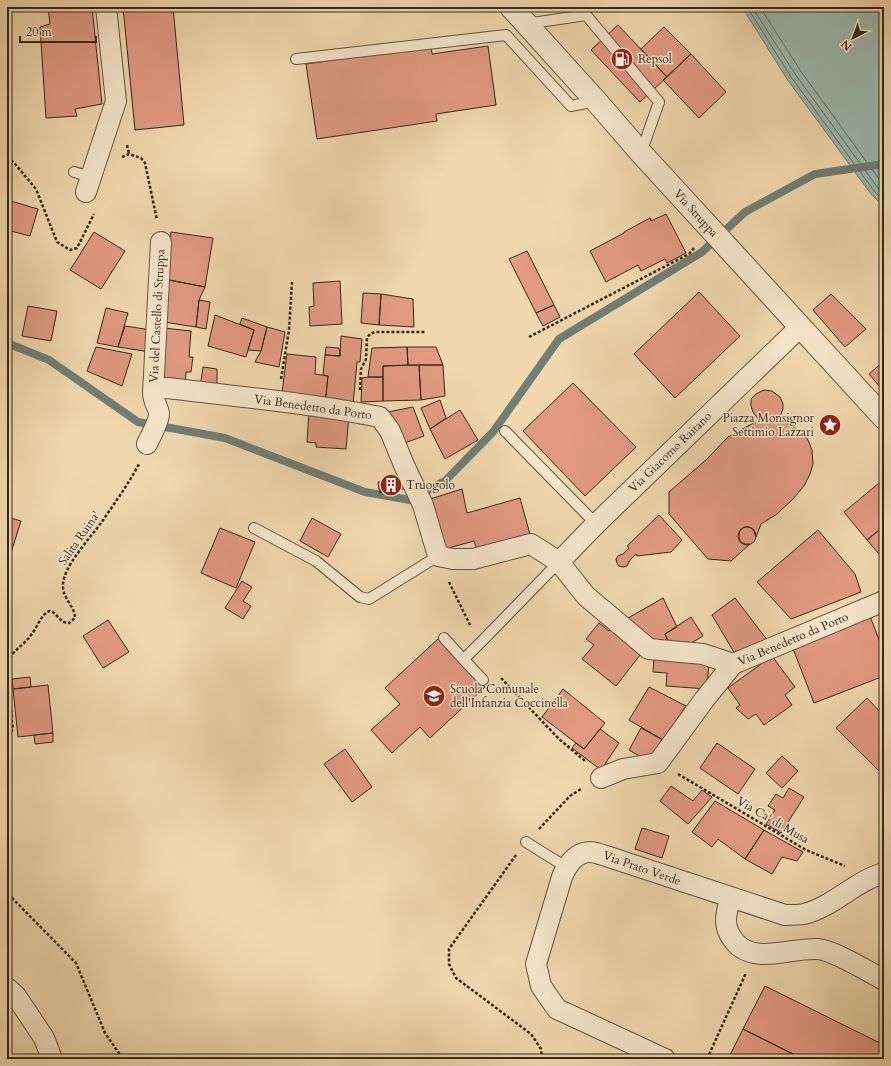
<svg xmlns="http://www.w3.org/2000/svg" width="891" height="1066" viewBox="0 0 891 1066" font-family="Cardo,serif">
<rect width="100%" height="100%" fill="#f1d8ae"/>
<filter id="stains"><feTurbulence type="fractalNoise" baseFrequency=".005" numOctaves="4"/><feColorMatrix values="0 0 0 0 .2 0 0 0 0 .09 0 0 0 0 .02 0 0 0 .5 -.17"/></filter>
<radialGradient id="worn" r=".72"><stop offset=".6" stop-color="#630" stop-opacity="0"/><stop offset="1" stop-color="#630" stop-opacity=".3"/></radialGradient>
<path fill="#9bb9b0" stroke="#717f76" d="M 742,7 L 884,7 L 884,207 L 871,194 L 787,79 Z"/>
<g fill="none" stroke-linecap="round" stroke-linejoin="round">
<path stroke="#667168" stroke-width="1" d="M 747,7 L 791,77 L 874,191 L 884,201
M 752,7 L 795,74 L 878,188 L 884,194
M 760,7 L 800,70 L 884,186"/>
<path stroke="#717f76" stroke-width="8" d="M 7,343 L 49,360 L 138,422 L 225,438 L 365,492 L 410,500 L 445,481 L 493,432 L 559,339 L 702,252 L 745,212 L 815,174 L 884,164"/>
</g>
<path fill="#e29a83" stroke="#322920" d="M 48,7 L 92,7 L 102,104 L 75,109 L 77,116 L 46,118 L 40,27 L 50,24 Z
M 123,7 L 173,7 L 184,125 L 135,130 Z
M 618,25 L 667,77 L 640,102 L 591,50 Z
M 664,27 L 691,54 L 667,77 L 641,49 Z
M 431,46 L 432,54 L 488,46 L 496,105 L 436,114 L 437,121 L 317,139 L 306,64 Z
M 691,54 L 726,92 L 699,118 L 663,80 Z
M 7,200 L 38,209 L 30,236 L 7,230 Z
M 666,214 L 686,253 L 667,263 L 665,259 L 641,271 L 638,265 L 606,282 L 590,251 L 624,233 L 624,232 L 650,218 L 651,221 Z
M 94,232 L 125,251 L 101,289 L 70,270 Z
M 171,232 L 213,238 L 205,287 L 164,279 Z
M 527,251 L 554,305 L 536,313 L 509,259 Z
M 164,279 L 205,287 L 199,300 L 196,327 L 157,321 Z
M 340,281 L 342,324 L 310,326 L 309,307 L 314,306 L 313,283 Z
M 699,292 L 740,336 L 675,398 L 634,354 Z
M 363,293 L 381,294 L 379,325 L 361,323 Z
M 381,294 L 413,299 L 414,327 L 379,325 Z
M 831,294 L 866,329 L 845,347 L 813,310 Z
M 199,300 L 210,302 L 206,329 L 196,327 Z
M 554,305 L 560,317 L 543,326 L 536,313 Z
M 28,306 L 57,311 L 51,341 L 22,336 Z
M 106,308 L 128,313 L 118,347 L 97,343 Z
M 215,315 L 254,330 L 246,357 L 208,346 Z
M 242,318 L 267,327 L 261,351 L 248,350 L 254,330 L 240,324 Z
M 125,326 L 151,330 L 150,352 L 118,347 Z
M 267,327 L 285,332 L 279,367 L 255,362 L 261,351 Z
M 164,328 L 191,331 L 189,357 L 193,357 L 191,372 L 186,372 L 185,386 L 158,383 Z
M 341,336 L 362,339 L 360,362 L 357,362 L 353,405 L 325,404 L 328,376 L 323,375 L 325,355 L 340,356 Z
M 96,347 L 132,354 L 122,386 L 87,371 Z
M 326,347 L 339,348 L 340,356 L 325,355 Z
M 407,347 L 436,347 L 443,365 L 408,365 Z
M 407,347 L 408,365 L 383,366 L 383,377 L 368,377 L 372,348 Z
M 287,354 L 316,357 L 315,374 L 328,376 L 325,404 L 281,400 Z
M 884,361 L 884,392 L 869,374 Z
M 419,365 L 443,365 L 445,396 L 421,400 Z
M 419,365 L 421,400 L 383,401 L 383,366 Z
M 203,367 L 217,369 L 217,390 L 200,388 Z
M 368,377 L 383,377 L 383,401 L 361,402 L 362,378 Z
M 573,383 L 636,447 L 585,496 L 523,431 Z
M 764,390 L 772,391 L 780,397 L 783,404 L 783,409 L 779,419 L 802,432 L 808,440 L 812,450 L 813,464 L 810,474 L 804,486 L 793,499 L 777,514 L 761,524 L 756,537 L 753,529 L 749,527 L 744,527 L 740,530 L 739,534 L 739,538 L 741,542 L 745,544 L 750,544 L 731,561 L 708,559 L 669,514 L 669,492 L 707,459 L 728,437 L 759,420 L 753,412 L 751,406 L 751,399 L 756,394 Z
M 440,400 L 446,418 L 430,429 L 421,408 Z
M 413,407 L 424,436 L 399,445 L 388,412 Z
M 460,410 L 478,440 L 445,459 L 430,429 Z
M 309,412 L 349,415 L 346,449 L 316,447 L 316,443 L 307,442 Z
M 884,479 L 884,526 L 867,540 L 844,512 Z
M 404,481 L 404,489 L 379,490 L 378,482 Z
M 462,489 L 467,513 L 520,498 L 531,538 L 478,552 L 474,541 L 441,550 L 427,500 Z
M 659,515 L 682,540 L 671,552 L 637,556 L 636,554 L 630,560 L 627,566 L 623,567 L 619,566 L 617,563 L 616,559 L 618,556 L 623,554 L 629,548 L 627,546 Z
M 7,517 L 21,521 L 9,559 L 7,558 Z
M 312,518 L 341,534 L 328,557 L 300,541 Z
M 884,526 L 884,560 L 867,540 Z
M738 536a9 9 0 1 1 18 0a9 9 0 1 1-18 0Z
M 220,528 L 255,542 L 236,588 L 201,573 Z
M 818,530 L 855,574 L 861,592 L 791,619 L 757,582 Z
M 242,581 L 252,587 L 243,601 L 251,606 L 243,619 L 225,608 Z
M 663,598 L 677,627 L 665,634 L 668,641 L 650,644 L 623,621 Z
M 735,598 L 768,641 L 738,659 L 712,615 Z
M 870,616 L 884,653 L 884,676 L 814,703 L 792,646 Z
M 691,617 L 703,636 L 678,651 L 671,640 L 668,641 L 665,634 Z
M 108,620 L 129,652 L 103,668 L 83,636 Z
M 599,623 L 609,631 L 612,627 L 644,650 L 616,686 L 582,659 L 594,645 L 586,639 Z
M 439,638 L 485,687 L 430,738 L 420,727 L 392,753 L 371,730 L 400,704 L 385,688 Z
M 772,656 L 795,687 L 785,695 L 792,705 L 764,725 L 756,714 L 748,719 L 736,708 L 740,705 L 728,688 Z
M 654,657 L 709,660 L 707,689 L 666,686 L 667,673 L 653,672 Z
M 30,677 L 31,687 L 13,689 L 12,679 Z
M 48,685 L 53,733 L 18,737 L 13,689 Z
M 649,687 L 686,706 L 663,740 L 629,720 Z
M 563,689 L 605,723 L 584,749 L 542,717 Z
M 867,698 L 884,716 L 884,776 L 836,728 Z
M 641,728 L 663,740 L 650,762 L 629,750 Z
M 600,729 L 619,743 L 601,770 L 572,748 L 576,743 L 584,749 Z
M 53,733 L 53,742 L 35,744 L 34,735 Z
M 717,743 L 755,769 L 738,794 L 700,768 Z
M 345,749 L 372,787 L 352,802 L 324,764 Z
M 782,756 L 798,771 L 782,788 L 766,773 Z
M 671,786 L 693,801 L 702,790 L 712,797 L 688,824 L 660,801 Z
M 789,788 L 804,797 L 781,833 L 766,824 L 775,810 L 768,806 L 776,794 L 783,798 Z
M 715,801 L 764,830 L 745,859 L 718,839 L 712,847 L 692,832 Z
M 642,828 L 669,836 L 662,858 L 635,849 Z
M 764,830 L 803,852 L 797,861 L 782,857 L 772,874 L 745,859 Z
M 765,986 L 884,1045 L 884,1059 L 803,1059 L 743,1029 Z
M 743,1029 L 803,1059 L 728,1059 Z"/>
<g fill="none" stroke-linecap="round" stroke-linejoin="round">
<g stroke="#625544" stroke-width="12">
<path id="service" d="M 526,24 L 586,15 L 659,102 L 641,153
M 296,59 L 506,35 L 571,106 L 596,101
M 74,172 L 91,177
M 505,431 L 596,524
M 254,528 L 316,561 L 360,597 L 369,599 L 438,556
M 486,637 L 559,562
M 444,638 L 463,659 L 467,656
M 463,659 L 483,680
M 526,842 L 566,867"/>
</g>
<g stroke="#625544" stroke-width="22">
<path id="minor" d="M 86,192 L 116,101 L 106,7
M 154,389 L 168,388 C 239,397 310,403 380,417 L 390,431 L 404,465 L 423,505 L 438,556 L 453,559 L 473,559 L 531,544 L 559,562 L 586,596 L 649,649 L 703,654 L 733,664 L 884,601
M 147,444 C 150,437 159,422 159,414 C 159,408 153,402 153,393 L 161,242
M 559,562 L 596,524 L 800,327
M 601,778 L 623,769 L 658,763 L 704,700 L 733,664
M 730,898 C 726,915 722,926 734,941 C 754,966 791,947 818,949 C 833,950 869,972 884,980
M 7,988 L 16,996 L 44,1038 L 52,1059
M 665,1059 L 557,1009 L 541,986 L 536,964 L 562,877 C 567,865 576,852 590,852 C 594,852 599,854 603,855 L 785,915 C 791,915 798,915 804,914 C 833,907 855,881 884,873"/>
</g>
<g stroke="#625544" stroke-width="24">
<path id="tertiary" d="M 511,7 L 596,101 L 641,153 L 884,418"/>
</g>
<path stroke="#322920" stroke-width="2.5" stroke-dasharray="3 2" stroke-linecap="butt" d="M 127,145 L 129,154
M 7,157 L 15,164 L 36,189 L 57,242 L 70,250 L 77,248 L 94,214
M 122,157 L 129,154 L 141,158 L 145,163 L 157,220
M 529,337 L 689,254 L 695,247
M 281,379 L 289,330 L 292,282
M 360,390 L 361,369 L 366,359 L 367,338 L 370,334 L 375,332 L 426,332
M 379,492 L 391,491
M 449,582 L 471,627
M 881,626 L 884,634
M 501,678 L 559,739 L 585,761
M 7,735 L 11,732 L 13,728 C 11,719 12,710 10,701 C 9,688 4,670 10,658 C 15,649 25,644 31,635 C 37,628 40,616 49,611 L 53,612 L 63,622 L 69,623 L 75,618 C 75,606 62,598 63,585 C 63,567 90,538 101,523 C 114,504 128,485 139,464
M 678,774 L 806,850 L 845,866
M 539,829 L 570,796 L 581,789
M 516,855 L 449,949 L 449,964 L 456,978 L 531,1034 L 541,1049 L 542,1059
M 7,896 L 12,898 L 76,963 L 105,1033 L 123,1059
M 707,1059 L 746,973"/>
<use href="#service" stroke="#f6e6ca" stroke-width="10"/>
<use href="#minor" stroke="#f6e6ca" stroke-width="20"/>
<use href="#tertiary" stroke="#f6e6ca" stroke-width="22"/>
<g stroke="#625544" stroke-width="12" stroke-linecap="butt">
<path id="service-bridge" d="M 467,656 L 486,637"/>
</g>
<use href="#service-bridge" stroke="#f6e6ca" stroke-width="10"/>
</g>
<defs>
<g id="fuel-disc" transform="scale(1.15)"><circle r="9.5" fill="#8f2418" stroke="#f6e6ca"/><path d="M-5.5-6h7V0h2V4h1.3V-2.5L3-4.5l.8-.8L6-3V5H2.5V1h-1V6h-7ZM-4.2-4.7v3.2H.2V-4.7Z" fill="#fff"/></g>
<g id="sight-disc" transform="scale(1.15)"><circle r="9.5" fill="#8f2418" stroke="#f6e6ca"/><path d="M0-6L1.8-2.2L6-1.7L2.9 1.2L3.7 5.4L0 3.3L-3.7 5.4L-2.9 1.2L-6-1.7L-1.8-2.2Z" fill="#fff"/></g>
<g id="building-disc" transform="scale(1.15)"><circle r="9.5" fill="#8f2418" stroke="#f6e6ca"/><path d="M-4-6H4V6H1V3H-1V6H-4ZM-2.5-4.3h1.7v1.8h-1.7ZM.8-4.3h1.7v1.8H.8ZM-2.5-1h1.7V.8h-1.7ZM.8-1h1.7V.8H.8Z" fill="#fff"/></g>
<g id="school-disc" transform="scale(1.15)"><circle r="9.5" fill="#8f2418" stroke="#f6e6ca"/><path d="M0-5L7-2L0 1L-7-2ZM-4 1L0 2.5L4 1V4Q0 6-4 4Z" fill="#fff"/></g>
</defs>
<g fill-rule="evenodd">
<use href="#fuel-disc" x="622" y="59"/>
<use href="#sight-disc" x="830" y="425"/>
<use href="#building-disc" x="391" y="485"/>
<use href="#school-disc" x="434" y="696"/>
</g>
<g text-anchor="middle" stroke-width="3" stroke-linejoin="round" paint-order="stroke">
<g font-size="12" fill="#322920" stroke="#f6e6ca" text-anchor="start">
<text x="638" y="63">Repsol</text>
<text x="814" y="422" text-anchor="end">Piazza Monsignor<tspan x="814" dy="14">Settimio Lazzari</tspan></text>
<text x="406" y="489">Truogolo</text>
<text x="450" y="693">Scuola Comunale<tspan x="450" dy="14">dell'Infanzia Coccinella</tspan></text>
</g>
<g font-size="12" fill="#322920" stroke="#f6e6ca">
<text transform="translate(696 213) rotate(48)" y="4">Via Struppa</text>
<text transform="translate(157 316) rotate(-87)" y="4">Via del Castello di Struppa</text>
<text transform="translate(313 407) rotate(8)" y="4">Via Benedetto da Porto</text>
<text transform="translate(670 452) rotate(-44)" y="4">Via Giacomo Raitano</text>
<text transform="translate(79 538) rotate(-55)" y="4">Salita Ruina'</text>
<text transform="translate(793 639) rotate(-23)" y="4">Via Benedetto da Porto</text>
<text transform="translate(773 820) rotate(30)" y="4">Via Ca' di Musa</text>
<text transform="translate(642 868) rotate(19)" y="4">Via Prato Verde</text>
</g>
</g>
<rect width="891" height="1066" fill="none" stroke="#f1d8ae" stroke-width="24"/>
<rect x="8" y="8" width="875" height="1050" fill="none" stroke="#322920" stroke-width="2"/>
<rect x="12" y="12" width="867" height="1042" fill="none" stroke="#322920"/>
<g transform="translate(853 38) rotate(222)" stroke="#f6e6ca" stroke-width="3" paint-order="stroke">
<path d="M0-3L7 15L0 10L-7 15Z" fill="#322920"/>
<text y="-6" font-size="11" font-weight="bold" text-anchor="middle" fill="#322920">N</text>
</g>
<path d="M20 36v6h76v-6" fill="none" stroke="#322920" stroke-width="2"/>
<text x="26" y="36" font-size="12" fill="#322920" stroke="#f6e6ca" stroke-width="3" paint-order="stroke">20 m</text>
<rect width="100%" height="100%" filter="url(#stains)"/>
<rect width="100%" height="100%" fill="url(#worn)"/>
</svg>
